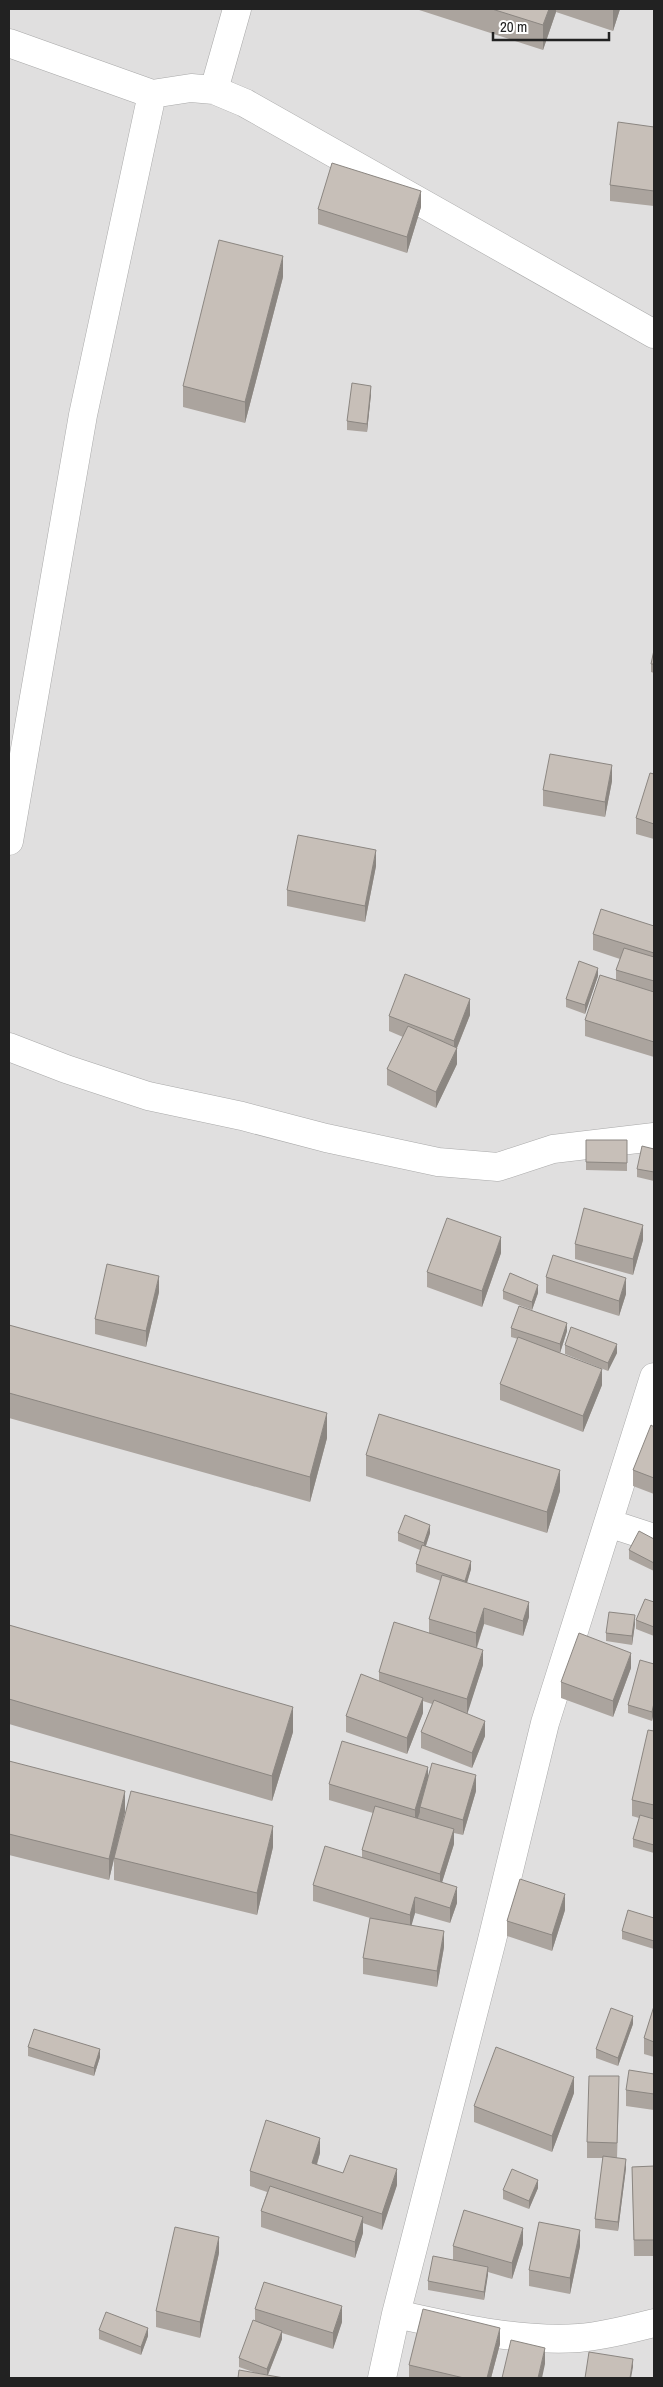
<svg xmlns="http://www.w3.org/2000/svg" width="663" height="2387" viewBox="0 0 663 2387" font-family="'Archivo Narrow',sans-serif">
<rect width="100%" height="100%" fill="#f2efe9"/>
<path fill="#e0dfdf" d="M 9,9 L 654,9 L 654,2378 L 9,2378 Z"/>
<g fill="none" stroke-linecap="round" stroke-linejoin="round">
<g stroke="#a9a9a9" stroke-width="29">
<path id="minor" d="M 9,43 L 152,94 L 83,415 L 9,841
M 214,90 L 237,9
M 152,94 L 191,88 L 214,90 L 245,103 L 654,334
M 9,1047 L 66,1069 L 148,1096 L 242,1116 L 326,1138 L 438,1162 L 498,1167 L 553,1149 L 654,1137
M 608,1523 L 654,1538
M 396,2314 C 456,2327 517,2342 579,2338 C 604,2336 630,2329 654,2323
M 382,2378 L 396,2314 L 491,1944 L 545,1723 L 654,1377"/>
</g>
<use href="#minor" stroke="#fff" stroke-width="28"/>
</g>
<path fill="#aba49e" d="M 416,9 L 620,9 L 613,31 L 556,12 L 543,50 Z
M 654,127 L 654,206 L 610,201 L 610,185 Z
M 421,207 L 407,253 L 318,224 L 318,209 Z
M 283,277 L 245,423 L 183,407 L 183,386 Z
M 371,394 L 367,432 L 347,430 L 347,421 Z
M 654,650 L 654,673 L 651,672 L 651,664 Z
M 654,774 L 654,839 L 636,834 L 636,818 Z
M 612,781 L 605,817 L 543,806 L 543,790 Z
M 376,866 L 365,922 L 287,906 L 287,890 Z
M 654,926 L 654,1057 L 585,1036 L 585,1020 L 616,980 L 616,970 L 620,959 L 593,950 L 593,934 Z
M 598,976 L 585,1014 L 566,1007 L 566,999 Z
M 470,1015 L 457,1048 L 457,1064 L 436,1108 L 387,1085 L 387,1069 L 403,1037 L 389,1031 L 389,1016 Z
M 586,1140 L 627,1140 L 627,1171 L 586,1170 Z
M 654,1149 L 654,1181 L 637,1177 L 637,1169 Z
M 643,1240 L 633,1275 L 575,1259 L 575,1244 Z
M 501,1253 L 482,1307 L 427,1287 L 427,1272 Z
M 546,1277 L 626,1294 L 619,1316 L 546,1293 Z
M 503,1291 L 538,1293 L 532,1310 L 503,1299 Z
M 159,1292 L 146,1347 L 95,1334 L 95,1319 Z
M 9,1325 L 327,1438 L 310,1502 L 9,1418 Z
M 511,1328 L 567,1331 L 560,1353 L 602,1385 L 583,1432 L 500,1400 L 500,1384 L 518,1339 L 511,1337 Z
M 565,1345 L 617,1353 L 608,1371 L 565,1354 Z
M 654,1427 L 654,1494 L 633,1486 L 633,1470 Z
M 366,1455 L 560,1491 L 547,1533 L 366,1476 Z
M 398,1533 L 430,1533 L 426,1546 L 471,1569 L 467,1583 L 529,1617 L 523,1636 L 484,1624 L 477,1648 L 483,1665 L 467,1713 L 485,1736 L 472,1768 L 421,1748 L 421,1732 L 432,1704 L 423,1701 L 423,1713 L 407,1754 L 346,1732 L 346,1716 L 379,1681 L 379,1672 L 429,1633 L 429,1619 L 441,1581 L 416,1572 L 416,1564 L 420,1550 L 398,1541 Z
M 654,1539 L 654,1571 L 629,1559 L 629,1550 Z
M 654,1602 L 654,1636 L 636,1629 L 636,1620 Z
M 635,1624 L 632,1645 L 606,1641 L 606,1633 Z
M 9,1625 L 293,1732 L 272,1801 L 9,1724 Z
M 654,1664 L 654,1711 L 652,1721 L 628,1713 L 628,1705 Z
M 631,1668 L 613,1717 L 561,1698 L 561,1682 Z
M 654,1731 L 654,1853 L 633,1847 L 633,1839 L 639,1818 L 632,1816 L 632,1800 Z
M 9,1761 L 125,1812 L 109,1880 L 9,1855 Z
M 428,1777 L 476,1791 L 463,1835 L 454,1833 L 454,1844 L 442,1882 L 457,1903 L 450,1923 L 415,1913 L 411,1925 L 444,1947 L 437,1987 L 363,1974 L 363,1958 L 370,1918 L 313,1901 L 313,1885 L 362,1858 L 362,1850 L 373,1813 L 329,1800 L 329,1784 Z
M 273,1847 L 257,1915 L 114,1880 L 114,1858 Z
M 565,1910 L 552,1951 L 507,1936 L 507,1921 Z
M 654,1918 L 654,1949 L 622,1939 L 622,1931 Z
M 654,2006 L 654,2057 L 644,2054 L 644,2038 Z
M 633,2024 L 618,2066 L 596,2058 L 596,2049 Z
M 28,2047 L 100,2057 L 94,2076 L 28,2056 Z
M 654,2074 L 654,2110 L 626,2106 L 626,2090 Z
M 619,2092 L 617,2158 L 626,2168 L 618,2231 L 595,2228 L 595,2219 L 603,2158 L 587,2158 L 587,2142 Z
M 574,2093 L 552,2152 L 474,2122 L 474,2106 Z
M 320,2153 L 317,2165 L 343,2173 L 397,2185 L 382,2230 L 363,2223 L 363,2233 L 355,2258 L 261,2227 L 261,2211 L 267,2192 L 250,2186 L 250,2171 Z
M 654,2166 L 654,2256 L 634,2256 L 632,2167 Z
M 538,2188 L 529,2209 L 503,2199 L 503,2190 Z
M 523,2244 L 512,2279 L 488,2272 L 484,2300 L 428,2290 L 428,2281 L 453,2260 L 453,2246 Z
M 580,2246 L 570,2294 L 529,2286 L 529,2270 Z
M 219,2253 L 200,2338 L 156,2327 L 156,2311 Z
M 255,2309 L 342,2322 L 333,2349 L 282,2333 L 282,2339 L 268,2375 L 256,2373 L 239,2367 L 239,2358 L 255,2321 Z
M 99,2330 L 148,2336 L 141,2355 L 99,2339 Z
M 500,2344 L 491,2378 L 409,2378 L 409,2365 Z"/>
<path fill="#8b8681" d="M 549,9 L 556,9 L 556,12 L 543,50 L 543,25 Z
M 613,9 L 620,9 L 613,31 Z
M 421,191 L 421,207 L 407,253 L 407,237 Z
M 283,256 L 283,277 L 245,423 L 245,402 Z
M 371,386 L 371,394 L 367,432 L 367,424 Z
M 612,765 L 612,781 L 605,817 L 605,802 Z
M 376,850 L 376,866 L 365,922 L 365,906 Z
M 598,968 L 598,976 L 585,1014 L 585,1005 Z
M 470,999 L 470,1015 L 456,1050 L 457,1048 L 457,1064 L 436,1108 L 436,1092 L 454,1055 L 454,1041 Z
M 643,1225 L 643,1240 L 633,1275 L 633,1259 Z
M 501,1237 L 501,1253 L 482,1307 L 482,1291 Z
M 159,1276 L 159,1292 L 146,1347 L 146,1331 Z
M 626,1278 L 626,1294 L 619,1316 L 619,1301 Z
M 538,1285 L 538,1293 L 532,1310 L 532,1302 Z
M 567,1323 L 567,1331 L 560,1353 L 560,1344 Z
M 617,1344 L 617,1353 L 608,1371 L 608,1363 Z
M 602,1369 L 602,1385 L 583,1432 L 583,1416 Z
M 327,1413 L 327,1438 L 310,1502 L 310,1477 Z
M 560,1470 L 560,1491 L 547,1533 L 547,1512 Z
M 430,1525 L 430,1533 L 424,1551 L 424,1543 Z
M 471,1561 L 471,1569 L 465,1589 L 465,1581 Z
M 529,1602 L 529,1617 L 523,1636 L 523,1621 Z
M 484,1608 L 484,1624 L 476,1649 L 476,1633 Z
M 635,1615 L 635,1624 L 632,1645 L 632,1636 Z
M 483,1650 L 483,1665 L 467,1715 L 467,1699 Z
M 631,1653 L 631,1668 L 613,1717 L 613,1701 Z
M 423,1698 L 423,1713 L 407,1754 L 407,1738 Z
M 654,1703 L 654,1711 L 652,1721 L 652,1712 Z
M 293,1707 L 293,1732 L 272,1801 L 272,1776 Z
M 485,1721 L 485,1736 L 472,1768 L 472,1753 Z
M 428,1767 L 428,1783 L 420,1807 L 420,1812 L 415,1826 L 415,1810 Z
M 476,1775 L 476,1791 L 463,1835 L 463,1820 Z
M 125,1791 L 125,1812 L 109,1880 L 109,1859 Z
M 273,1826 L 273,1847 L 257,1915 L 257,1893 Z
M 454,1829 L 454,1844 L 440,1889 L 440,1874 Z
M 457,1887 L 457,1903 L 450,1923 L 450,1908 Z
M 565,1894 L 565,1910 L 552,1951 L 552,1935 Z
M 415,1897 L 415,1913 L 410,1931 L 410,1915 Z
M 444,1931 L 444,1947 L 437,1987 L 437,1971 Z
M 633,2016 L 633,2024 L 618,2066 L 618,2058 Z
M 100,2049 L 100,2057 L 94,2076 L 94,2068 Z
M 574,2077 L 574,2093 L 552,2152 L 552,2136 Z
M 320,2138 L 320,2153 L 312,2179 L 312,2163 Z
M 626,2159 L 626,2168 L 618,2231 L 618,2222 Z
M 397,2169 L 397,2185 L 382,2230 L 382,2214 Z
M 538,2180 L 538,2188 L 529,2209 L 529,2201 Z
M 363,2217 L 363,2233 L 355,2258 L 355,2242 Z
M 523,2228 L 523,2244 L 512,2279 L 512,2263 Z
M 580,2230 L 580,2246 L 570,2294 L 570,2278 Z
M 219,2237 L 219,2253 L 200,2338 L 200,2322 Z
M 488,2267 L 488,2275 L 484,2300 L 484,2292 Z
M 342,2306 L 342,2322 L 333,2349 L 333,2333 Z
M 148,2328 L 148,2336 L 141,2355 L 141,2347 Z
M 500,2328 L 500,2344 L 491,2378 L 487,2378 Z
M 282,2331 L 282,2339 L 267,2377 L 267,2369 Z
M 545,2348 L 545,2364 L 542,2378 L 538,2378 Z
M 633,2359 L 633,2367 L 631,2378 L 630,2378 Z"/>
<path fill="#c7bfb8" stroke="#8b8681" d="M 492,9 L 549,9 L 543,25 Z
M 618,122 L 654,127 L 654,191 L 610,185 Z
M 332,163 L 421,191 L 407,237 L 318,209 Z
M 219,240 L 283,256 L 245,402 L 183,386 Z
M 352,383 L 371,386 L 367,424 L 347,421 Z
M 654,650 L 654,664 L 651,664 Z
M 550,754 L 612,765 L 605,802 L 543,790 Z
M 650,773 L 654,774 L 654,824 L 636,818 Z
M 298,835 L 376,850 L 365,906 L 287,890 Z
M 601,909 L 654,926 L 654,953 L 593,934 Z
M 624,948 L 654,957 L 654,981 L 616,970 Z
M 579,961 L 598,968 L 585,1005 L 566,999 Z
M 405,974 L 470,999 L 454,1041 L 389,1016 Z
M 600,975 L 654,992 L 654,1042 L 585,1020 Z
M 408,1026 L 457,1048 L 436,1092 L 387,1069 Z
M 586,1140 L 627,1140 L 627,1163 L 586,1162 Z
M 642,1146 L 654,1149 L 654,1172 L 637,1169 Z
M 584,1208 L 643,1225 L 633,1259 L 575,1244 Z
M 447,1218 L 501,1237 L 482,1291 L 427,1272 Z
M 553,1255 L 626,1278 L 619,1301 L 546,1277 Z
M 107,1264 L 159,1276 L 146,1331 L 95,1319 Z
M 510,1273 L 538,1285 L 532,1302 L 503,1291 Z
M 519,1306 L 567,1323 L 560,1344 L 511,1328 Z
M 9,1325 L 327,1413 L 310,1477 L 9,1393 Z
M 571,1327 L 617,1344 L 608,1363 L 565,1345 Z
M 518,1337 L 602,1369 L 583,1416 L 500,1384 Z
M 379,1414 L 560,1470 L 547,1512 L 366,1455 Z
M 651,1425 L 654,1427 L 654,1478 L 633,1470 Z
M 405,1515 L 430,1525 L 424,1543 L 398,1533 Z
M 639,1531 L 654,1539 L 654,1563 L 629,1550 Z
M 422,1545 L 471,1561 L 465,1581 L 416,1564 Z
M 442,1575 L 529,1602 L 523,1621 L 484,1608 L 476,1633 L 429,1619 Z
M 645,1599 L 654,1602 L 654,1627 L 636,1620 Z
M 609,1612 L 635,1615 L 632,1636 L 606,1633 Z
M 394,1622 L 483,1650 L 467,1699 L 379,1672 Z
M 9,1625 L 293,1707 L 272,1776 L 9,1699 Z
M 579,1633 L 631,1653 L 613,1701 L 561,1682 Z
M 640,1660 L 654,1664 L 654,1703 L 652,1712 L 628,1705 Z
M 361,1674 L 423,1698 L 407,1738 L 346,1716 Z
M 434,1700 L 485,1721 L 472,1753 L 421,1732 Z
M 648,1730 L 654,1731 L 654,1805 L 632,1800 Z
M 342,1741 L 428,1767 L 415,1810 L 329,1784 Z
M 9,1761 L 125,1791 L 109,1859 L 9,1834 Z
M 432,1763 L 476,1775 L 463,1820 L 420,1807 Z
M 131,1791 L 273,1826 L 257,1893 L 114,1858 Z
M 375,1806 L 454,1829 L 440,1874 L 362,1850 Z
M 640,1815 L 654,1819 L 654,1845 L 633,1839 Z
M 325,1846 L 457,1887 L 450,1908 L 415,1897 L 410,1915 L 313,1885 Z
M 520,1879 L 565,1894 L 552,1935 L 507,1921 Z
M 628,1910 L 654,1918 L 654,1941 L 622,1931 Z
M 370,1918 L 444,1931 L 437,1971 L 363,1958 Z
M 654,2006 L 654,2042 L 644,2038 Z
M 611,2008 L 633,2016 L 618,2058 L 596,2049 Z
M 34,2029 L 100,2049 L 94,2068 L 28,2047 Z
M 496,2047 L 574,2077 L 552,2136 L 474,2106 Z
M 629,2070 L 654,2074 L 654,2094 L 626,2090 Z
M 589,2076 L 619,2076 L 617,2143 L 587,2142 Z
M 266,2120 L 320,2138 L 312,2163 L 343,2173 L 350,2155 L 397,2169 L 382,2214 L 250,2171 Z
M 603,2156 L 626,2159 L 618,2222 L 595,2219 Z
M 654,2166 L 654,2240 L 634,2240 L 632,2167 Z
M 512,2169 L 538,2180 L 529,2201 L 503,2190 Z
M 270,2186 L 363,2217 L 355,2242 L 261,2211 Z
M 464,2210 L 523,2228 L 512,2263 L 453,2246 Z
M 539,2222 L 580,2230 L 570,2278 L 529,2270 Z
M 175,2227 L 219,2237 L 200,2322 L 156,2311 Z
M 433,2256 L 488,2267 L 484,2292 L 428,2281 Z
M 264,2282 L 342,2306 L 333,2333 L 255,2309 Z
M 423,2309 L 500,2328 L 487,2378 L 464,2378 L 409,2365 Z
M 106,2312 L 148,2328 L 141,2347 L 99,2330 Z
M 253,2320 L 282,2331 L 267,2369 L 239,2358 Z
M 511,2340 L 545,2348 L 538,2378 L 502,2378 Z
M 589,2352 L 633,2359 L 630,2378 L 585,2378 Z
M 239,2370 L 284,2378 L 238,2378 Z"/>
<rect width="663" height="2387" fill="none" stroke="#222222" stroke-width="20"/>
<path d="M493 32v8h116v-8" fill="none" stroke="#222222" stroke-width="2.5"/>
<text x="500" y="32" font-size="15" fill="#222222" stroke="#ffffff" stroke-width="4" paint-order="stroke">20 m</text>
</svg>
